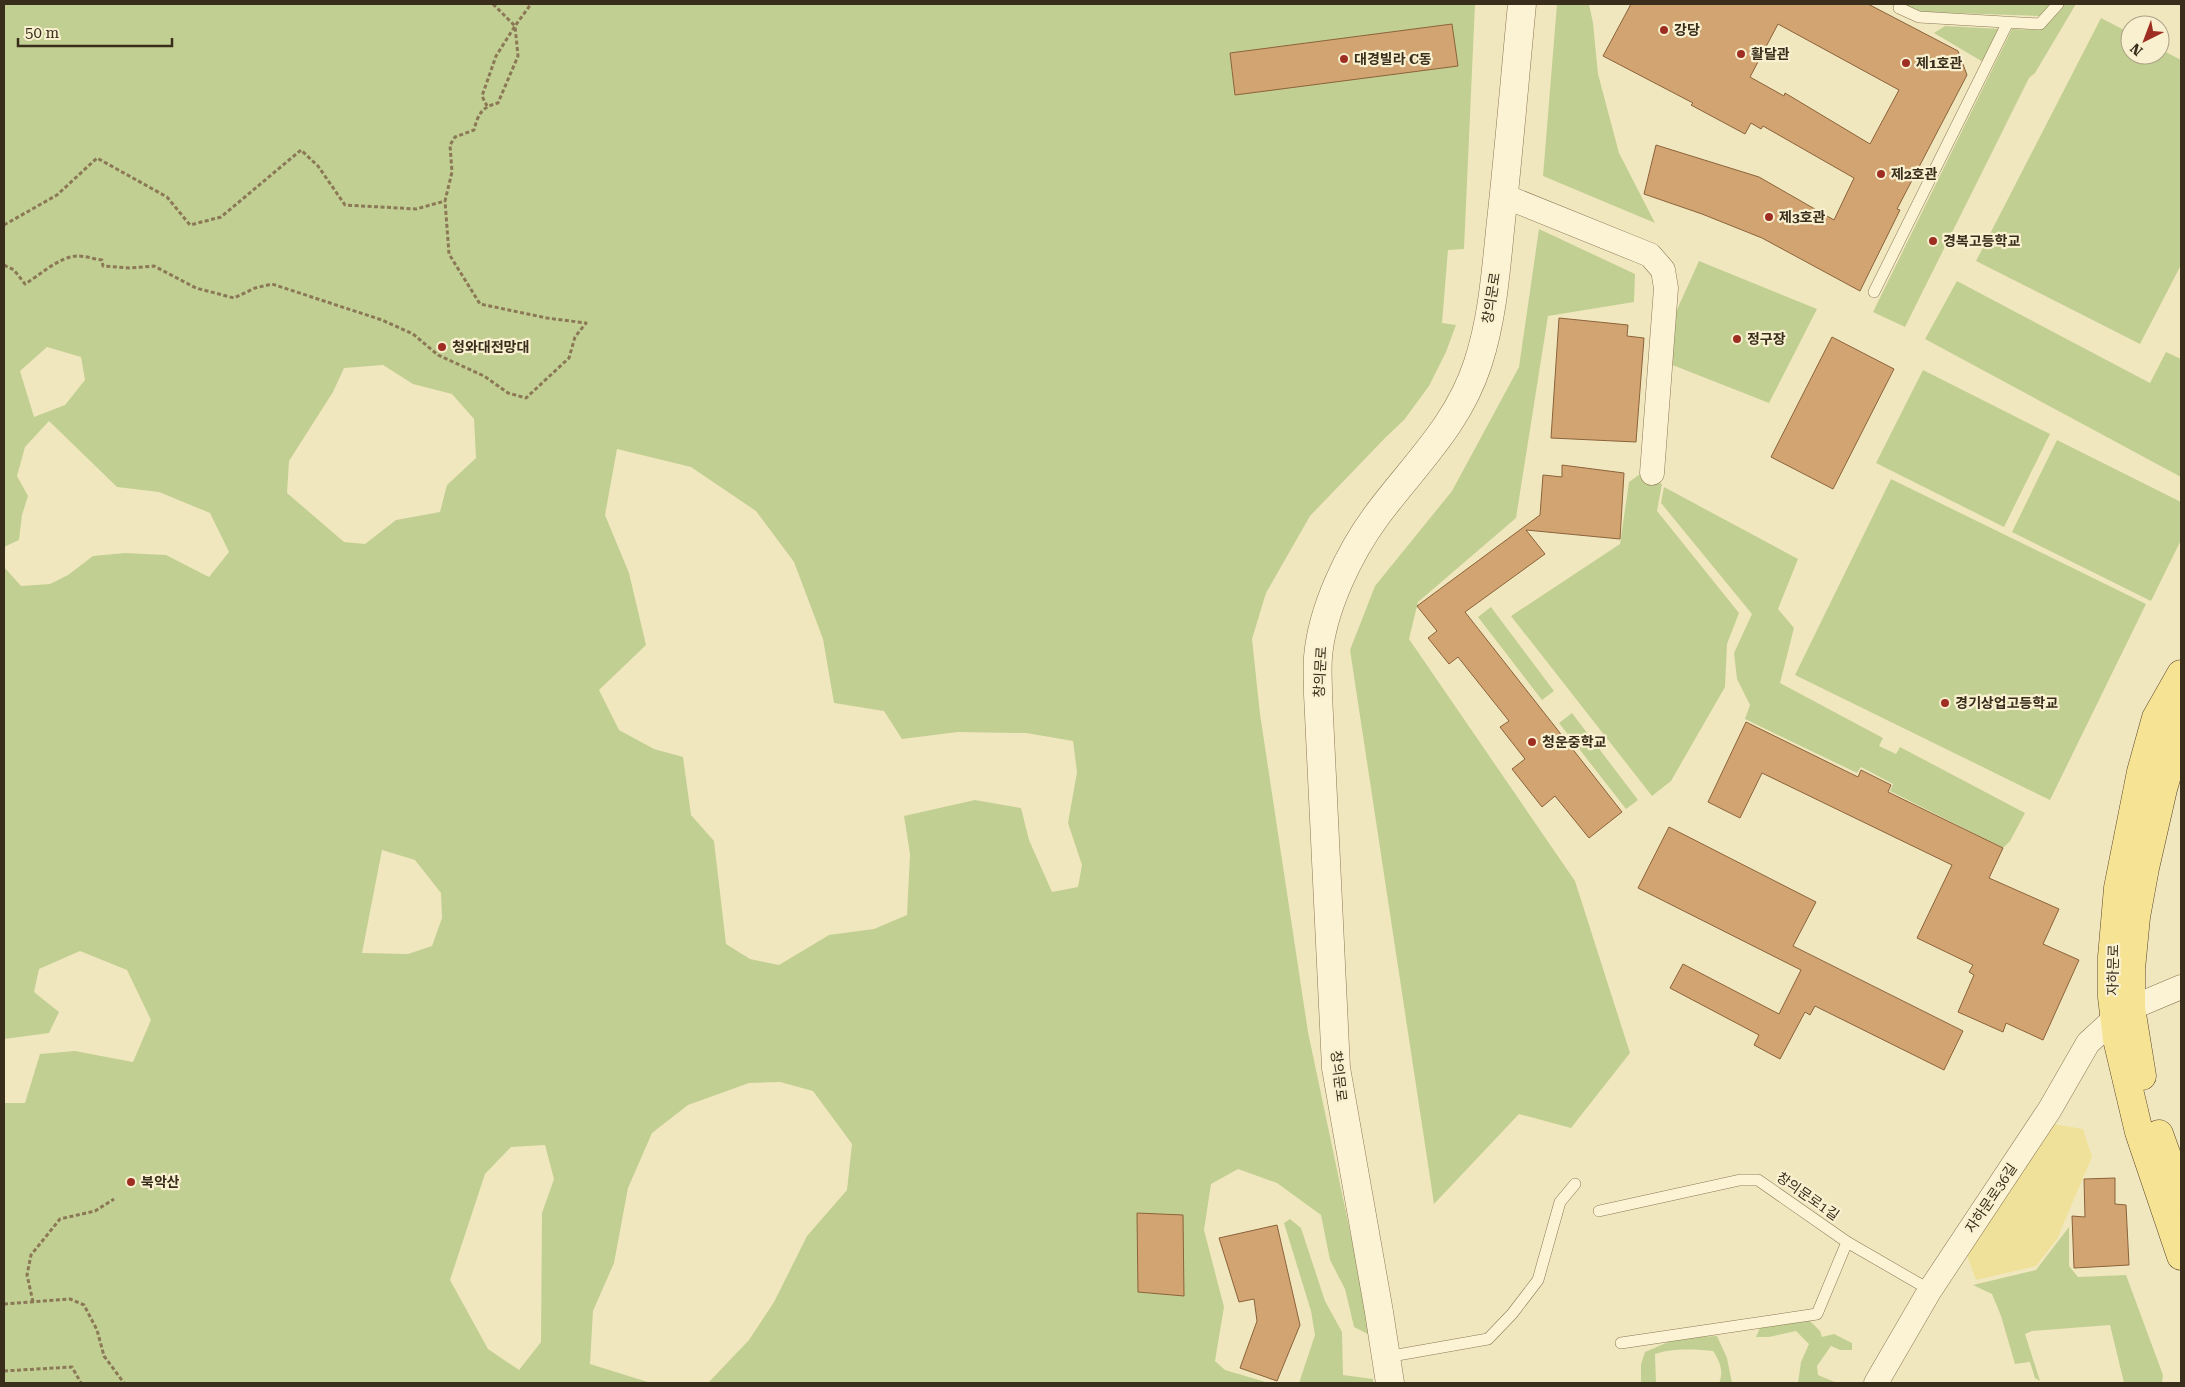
<svg xmlns="http://www.w3.org/2000/svg" width="2185" height="1387" viewBox="0 0 2185 1387" font-family="'Roboto Serif','Noto Sans KR',serif">
<rect width="100%" height="100%" fill="#f1e7bf"/>
<path fill="#c2cf92" fill-rule="evenodd" d="M 4,4 L 1475,4 L 1464,249 L 1448,250 L 1442,323 L 1456,325 L 1446,352 L 1429,386 L 1404,420 L 1385,438 L 1310,516 L 1266,593 L 1252,639 L 1260,714 L 1308,1032 L 1372,1336 L 1354,1327 L 1345,1289 L 1330,1260 L 1321,1215 L 1277,1183 L 1238,1169 L 1211,1184 L 1204,1230 L 1224,1307 L 1215,1361 L 1225,1370 L 1269,1383 L 708,1383 L 749,1340 L 774,1302 L 807,1236 L 847,1190 L 852,1144 L 813,1091 L 780,1082 L 749,1083 L 688,1105 L 652,1133 L 628,1188 L 614,1263 L 593,1311 L 590,1364 L 651,1383 L 4,1383 L 4,1103 L 25,1103 L 40,1054 L 75,1051 L 133,1062 L 151,1020 L 127,970 L 80,951 L 39,969 L 34,992 L 59,1012 L 49,1033 L 4,1039 L 4,567 L 21,586 L 50,584 L 68,575 L 93,556 L 125,553 L 166,555 L 209,577 L 229,552 L 210,513 L 159,492 L 117,487 L 49,421 L 25,447 L 17,476 L 28,496 L 22,515 L 19,540 L 4,547 ZM 47,347 L 81,357 L 85,380 L 65,405 L 34,417 L 20,371 ZM 383,365 L 413,384 L 452,394 L 474,419 L 476,458 L 447,485 L 440,512 L 396,520 L 365,544 L 344,542 L 287,493 L 289,461 L 333,392 L 344,368 ZM 617,449 L 691,467 L 756,511 L 794,562 L 823,639 L 834,703 L 884,711 L 902,739 L 958,732 L 1026,733 L 1073,741 L 1077,772 L 1068,823 L 1082,865 L 1078,887 L 1052,892 L 1029,840 L 1021,808 L 975,800 L 904,816 L 910,854 L 907,915 L 874,929 L 829,935 L 779,965 L 750,959 L 726,944 L 714,841 L 691,815 L 683,757 L 654,749 L 619,730 L 599,690 L 646,645 L 629,573 L 605,515 ZM 382,850 L 415,860 L 441,893 L 442,918 L 432,946 L 408,954 L 362,953 ZM 545,1145 L 554,1179 L 542,1213 L 541,1342 L 519,1370 L 488,1349 L 450,1280 L 485,1174 L 511,1147 Z
M 1557,4 L 1589,4 L 1593,23 L 1598,74 L 1619,153 L 1655,223 L 1543,176 Z
M 1905,4 L 2051,4 L 2040,16 L 1924,12 L 1904,6 Z
M 2064,4 L 2076,4 L 2035,73 L 2029,78 L 1905,327 L 1873,312 L 2012,29 L 2039,30 Z
M 2101,18 L 2130,33 L 2130,55 L 2160,55 L 2160,49 L 2181,60 L 2181,265 L 2140,344 L 1976,261 Z
M 1945,26 L 2001,29 L 1983,62 L 1934,33 Z
M 1539,229 L 1635,274 L 1634,302 L 1548,316 L 1516,518 L 1418,602 L 1409,639 L 1575,881 L 1630,1053 L 1571,1128 L 1519,1114 L 1434,1204 L 1350,650 L 1375,586 L 1452,491 L 1519,367 Z
M 1699,261 L 1817,309 L 1769,403 L 1670,364 L 1675,314 Z
M 1957,281 L 2150,383 L 2166,352 L 2181,359 L 2181,477 L 1925,339 Z
M 1923,370 L 2050,434 L 2004,527 L 1876,463 Z
M 2057,440 L 2181,502 L 2181,540 L 2151,601 L 2012,532 Z
M 1640,474 L 1662,484 L 1657,511 L 1739,613 L 1727,644 L 1725,687 L 1671,781 L 1652,796 L 1511,616 L 1620,544 L 1629,482 Z
M 1891,479 L 2146,604 L 2050,800 L 1795,675 Z
M 1664,487 L 1798,559 L 1778,609 L 1794,628 L 1780,683 L 1883,738 L 1879,746 L 1896,754 L 1900,747 L 2025,813 L 2010,841 L 2003,848 L 1890,791 L 1893,784 L 1861,767 L 1857,773 L 1745,719 L 1750,705 L 1737,679 L 1734,653 L 1752,614 L 1661,503 Z
M 1491,607 L 1554,691 L 1542,700 L 1478,617 Z
M 1572,713 L 1638,800 L 1626,809 L 1559,723 Z
M 1290,1219 L 1301,1228 L 1325,1301 L 1342,1332 L 1343,1375 L 1373,1379 L 1373,1383 L 1299,1383 L 1315,1335 L 1311,1311 L 1284,1223 Z
M 2069,1227 L 2069,1266 L 2078,1277 L 2126,1275 L 2163,1375 L 2162,1383 L 2124,1383 L 2110,1325 L 2032,1331 L 2025,1334 L 2040,1381 L 2035,1378 L 2030,1362 L 2015,1364 L 2001,1316 L 1992,1294 L 1973,1285 L 2036,1270 Z
M 1800,1320 L 1809,1320 L 1820,1331 L 1822,1337 L 1834,1334 L 1852,1343 L 1852,1350 L 1840,1350 L 1831,1346 L 1817,1366 L 1818,1375 L 1837,1383 L 1798,1383 L 1801,1362 L 1809,1344 L 1796,1331 L 1769,1337 L 1756,1337 L 1760,1328 L 1786,1324 Z
M 1717,1336 L 1727,1358 L 1732,1383 L 1719,1383 C 1724,1372 1720,1361 1713,1351 C 1697,1349 1671,1348 1655,1354 L 1656,1383 L 1641,1383 L 1641,1364 L 1645,1352 L 1673,1340 L 1696,1337 Z"/>
<path fill="#efe19a" d="M 2054,1124 L 2083,1129 L 2092,1157 L 2057,1239 L 2036,1266 L 1976,1280 L 1966,1253 Z"/>
<path fill="#d2a472" stroke="#8b633a" fill-rule="evenodd" d="M 1631,4 L 1868,4 L 1958,51 L 1967,75 L 1897,209 L 1900,210 L 1860,291 L 1762,238 L 1702,214 L 1644,194 L 1656,145 L 1759,177 L 1834,220 L 1854,178 L 1763,126 L 1761,129 L 1751,123 L 1745,134 L 1691,105 L 1693,103 L 1603,56 ZM 1778,24 L 1899,90 L 1870,144 L 1785,93 L 1784,96 L 1750,77 Z
M 1452,24 L 1458,66 L 1235,95 L 1230,53 Z
M 1559,318 L 1628,325 L 1627,336 L 1644,338 L 1636,442 L 1551,438 Z
M 1832,337 L 1894,369 L 1833,489 L 1771,457 Z
M 1562,465 L 1624,473 L 1620,539 L 1526,530 L 1545,554 L 1465,612 L 1622,812 L 1589,838 L 1555,796 L 1542,807 L 1512,769 L 1525,759 L 1500,727 L 1509,721 L 1458,657 L 1449,664 L 1428,638 L 1437,631 L 1417,606 L 1540,515 L 1543,475 L 1562,477 Z
M 1746,722 L 1858,777 L 1861,770 L 1891,785 L 1888,792 L 2003,848 L 1989,878 L 2059,909 L 2043,944 L 2079,960 L 2043,1040 L 2006,1023 L 2003,1032 L 1958,1012 L 1974,975 L 1969,972 L 1973,965 L 1917,938 L 1952,865 L 1762,773 L 1740,818 L 1708,802 Z
M 1669,827 L 1816,902 L 1793,946 L 1963,1031 L 1944,1070 L 1815,1006 L 1810,1015 L 1805,1012 L 1780,1059 L 1754,1045 L 1759,1035 L 1670,988 L 1683,964 L 1779,1014 L 1801,970 L 1638,888 Z
M 2115,1178 L 2115,1204 L 2126,1205 L 2129,1265 L 2074,1268 L 2072,1216 L 2085,1217 L 2084,1179 Z
M 1137,1213 L 1183,1215 L 1184,1296 L 1138,1292 Z
M 1277,1225 L 1300,1325 L 1277,1381 L 1240,1368 L 1257,1321 L 1254,1299 L 1239,1302 L 1219,1238 Z"/>
<g fill="none" stroke-linecap="round" stroke-linejoin="round">
<g stroke="#8b7856" stroke-width="12">
<path id="service" d="M 1901,4 L 1899,8 L 1919,17 L 2040,24 L 2058,4
M 1874,292 L 2008,22
M 1599,1211 L 1740,1180 L 1758,1180 L 1847,1242 L 1930,1290
M 1621,1343 L 1817,1314 L 1847,1242
M 1386,1357 L 1488,1339 L 1512,1314 L 1538,1280 L 1560,1202 L 1575,1184"/>
</g>
<g stroke="#8b7856" stroke-width="25">
<path id="minor" d="M 1504,196 L 1650,255 L 1663,270 L 1666,288 L 1652,473
M 1876,1383 L 1930,1290 L 2050,1109 L 2088,1043 L 2114,1019 L 2131,1008 L 2181,987"/>
</g>
<g stroke="#8b7856" stroke-width="29">
<path id="tertiary" d="M 1390,1383 L 1379,1312 L 1336,1068 L 1318,694 C 1318,682 1317,669 1318,657 C 1322,609 1349,553 1377,515 C 1415,464 1458,425 1478,363 C 1493,317 1496,268 1501,221 C 1509,149 1515,76 1522,4"/>
</g>
<g stroke="#58452b" stroke-width="29">
<path id="primary" d="M 2181,674 L 2156,718 L 2141,772 L 2118,888 L 2112,957 L 2112,997 L 2117,1039 L 2139,1132 L 2181,1256
M 2142,1076 L 2131,1008 L 2131,969 L 2136,917 L 2145,868 L 2163,789 L 2181,726 L 2177,684
M 2159,1134 L 2181,1195"/>
</g>
<path stroke="#8b7856" stroke-width="3" stroke-dasharray="4 2.5" stroke-linecap="butt" d="M 493,4 L 515,26 L 531,4
M 4,225 L 57,195 L 97,158 L 167,197 L 190,225 L 221,217 L 301,150 L 318,166 L 345,205 L 416,209 L 445,201 L 452,172 L 450,145 L 455,137 L 474,130 C 478,114 482,107 498,103 L 518,56 L 515,26 L 496,56 L 482,96 L 487,106
M 4,265 L 14,270 L 25,284 C 40,275 60,256 78,256 C 85,256 94,259 102,260 L 103,266 L 129,268 L 154,266 L 196,288 L 234,298 L 255,288 L 272,284 L 382,320 L 413,334 L 438,355 L 484,376 L 508,393 L 526,398 L 569,358 L 575,337 L 586,323 L 547,318 L 480,304 L 449,254 L 445,201
M 33,1302 L 27,1275 L 31,1255 L 60,1219 L 95,1211 L 114,1199
M 4,1304 L 70,1299 L 84,1305 L 97,1330 L 104,1356 L 124,1383
M 4,1371 L 72,1367 L 81,1383"/>
<use href="#service" stroke="#fbf3d3" stroke-width="11"/>
<use href="#minor" stroke="#fbf3d3" stroke-width="24"/>
<use href="#tertiary" stroke="#fbf3d3" stroke-width="28"/>
<use href="#primary" stroke="#f7e394" stroke-width="28"/>
</g>
<g fill="#9e2e22" stroke="#f8f0cf" stroke-width="2">
<circle cx="1664" cy="30" r="5"/>
<circle cx="1741" cy="54" r="5"/>
<circle cx="1344" cy="59" r="5"/>
<circle cx="1906" cy="63" r="5"/>
<circle cx="1881" cy="174" r="5"/>
<circle cx="1769" cy="217" r="5"/>
<circle cx="1933" cy="241" r="5"/>
<circle cx="1737" cy="339" r="5"/>
<circle cx="442" cy="347" r="5"/>
<circle cx="1945" cy="703" r="5"/>
<circle cx="1532" cy="742" r="5"/>
<circle cx="131" cy="1182" r="5"/>
</g>
<g text-anchor="middle" stroke-width="4.5" stroke-linejoin="round" paint-order="stroke">
<g font-size="14" font-weight="bold" fill="#392d1c" stroke="#f8f0cf" text-anchor="start">
<text x="1674" y="35">강당</text>
<text x="1751" y="59">활달관</text>
<text x="1354" y="64">대경빌라 C동</text>
<text x="1916" y="68">제1호관</text>
<text x="1891" y="179">제2호관</text>
<text x="1779" y="222">제3호관</text>
<text x="1943" y="246">경복고등학교</text>
<text x="1747" y="344">정구장</text>
<text x="452" y="352">청와대전망대</text>
<text x="1955" y="708">경기상업고등학교</text>
<text x="1542" y="747">청운중학교</text>
<text x="141" y="1187">북악산</text>
</g>
<g font-size="14" fill="#392d1c" stroke="#f8f0cf">
<text transform="translate(1491 298) rotate(-81)" y="5">창의문로</text>
<text transform="translate(1320 672) rotate(-87)" y="5">창의문로</text>
<text transform="translate(2113 970) rotate(-89)" y="5">자하문로</text>
<text transform="translate(1339 1076) rotate(83)" y="5">창의문로</text>
<text transform="translate(1808 1196) rotate(35)" y="5">창의문로1길</text>
<text transform="translate(1991 1198) rotate(-56)" y="5">자하문로36길</text>
</g>
</g>
<rect width="2185" height="1387" fill="none" stroke="#392d1c" stroke-width="10"/>
<g transform="translate(2145 40) rotate(222)"><circle r="24" fill="#f8f0cf" stroke="#aca287"/>
<path d="M0-4L9 19L0 12L-9 19Z" fill="#9e2e22"/>
<text y="-8" font-size="14" font-weight="bold" text-anchor="middle" fill="#392d1c">N</text>
</g>
<path d="M18 38v8h154v-8" fill="none" stroke="#392d1c" stroke-width="2.5"/>
<text x="25" y="38" font-size="15" fill="#392d1c" stroke="#f8f0cf" stroke-width="4" paint-order="stroke">50 m</text>
</svg>
